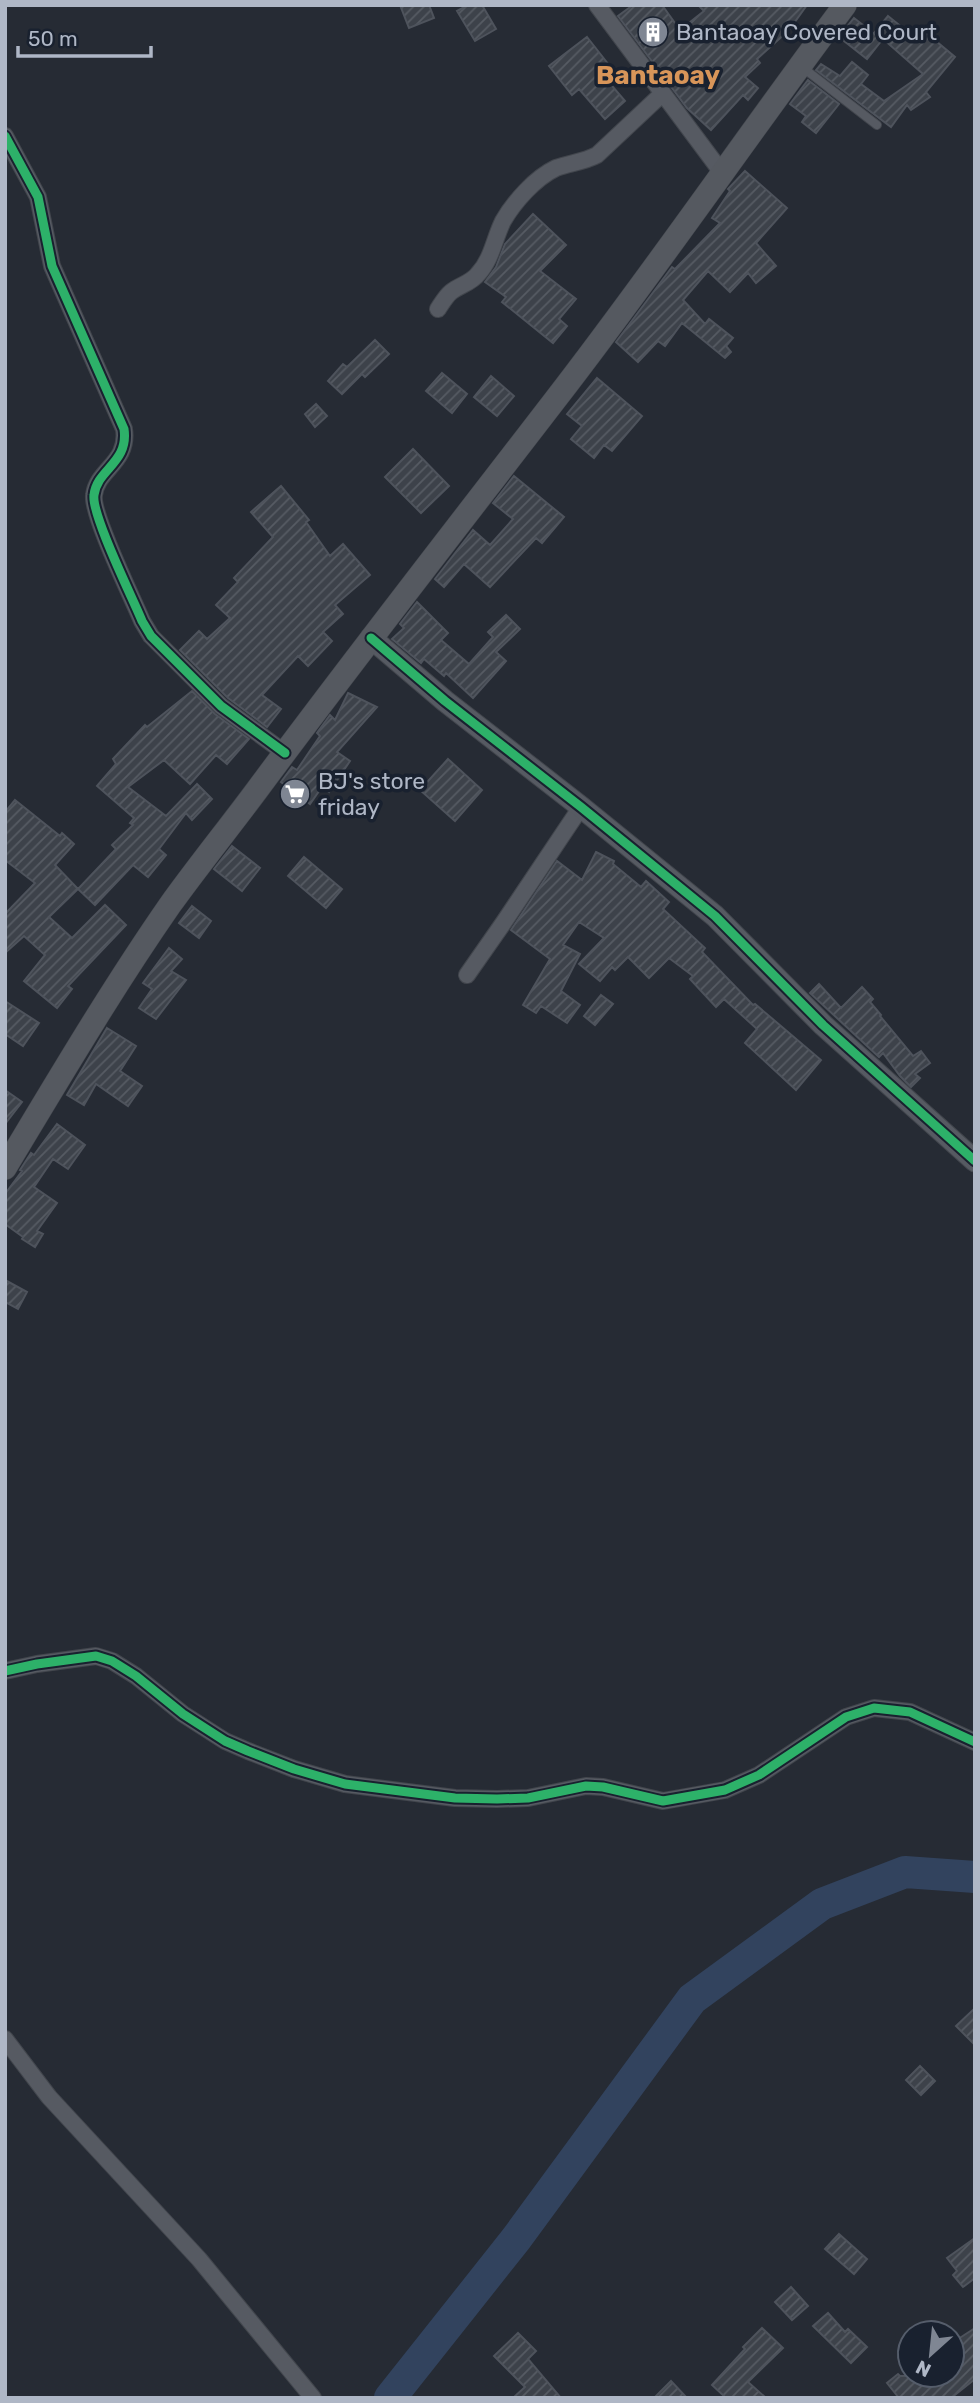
<svg xmlns="http://www.w3.org/2000/svg" width="980" height="2403" viewBox="0 0 980 2403" font-family="Rubik,sans-serif">
<defs>
<pattern id="building-hatch" width="6" height="6" patternUnits="userSpaceOnUse" patternTransform="scale(1.75)"><rect width="6" height="6" fill="#3d424a"/><path d="M-1 1l2-2M0 6l6-6M5 7l2-2" fill="none" stroke="#565b63"/></pattern>
</defs>
<rect width="100%" height="100%" fill="#262b34"/>
<g fill="none" stroke-linecap="round" stroke-linejoin="round">
<path stroke="#32435e" stroke-width="32" d="M 390,2398 L 516,2239 L 692,1999 L 822,1904 L 905,1872 L 975,1877"/>
</g>
<path fill="url(#building-hatch)" stroke="#4e535c" stroke-width="2" d="M 400,5 L 429,5 L 434,18 L 409,28 Z
M 468,5 L 482,5 L 496,29 L 475,41 L 457,11 Z
M 633,5 L 662,5 L 680,30 L 704,11 L 698,5 L 807,5 L 789,30 L 757,59 L 760,63 L 745,77 L 758,88 L 748,100 L 743,95 L 711,130 L 687,108 L 618,16 Z
M 888,16 L 918,40 L 925,32 L 955,57 L 926,92 L 930,97 L 911,110 L 907,105 L 891,127 L 816,70 L 821,64 L 840,76 L 852,62 L 868,75 L 861,84 L 884,101 L 923,74 L 875,32 Z
M 854,18 L 882,40 L 867,59 L 839,37 Z
M 587,37 L 609,65 L 600,72 L 625,101 L 605,119 L 579,89 L 572,95 L 549,66 Z
M 808,80 L 839,104 L 816,133 L 802,122 L 806,116 L 790,104 Z
M 745,171 L 787,208 L 756,243 L 776,266 L 756,283 L 748,273 L 730,292 L 708,271 L 683,300 L 705,324 L 709,319 L 733,338 L 726,346 L 731,352 L 725,358 L 682,323 L 665,346 L 658,341 L 638,362 L 616,342 L 672,267 L 675,269 L 720,223 L 712,218 L 730,191 L 728,189 Z
M 533,214 L 566,245 L 540,271 L 576,299 L 559,319 L 567,326 L 553,343 L 502,302 L 506,297 L 485,282 L 496,267 L 505,244 Z
M 375,340 L 389,354 L 365,377 L 362,374 L 342,394 L 328,381 L 343,364 L 347,367 Z
M 442,373 L 467,394 L 452,413 L 426,391 Z
M 491,376 L 514,396 L 497,416 L 474,397 Z
M 597,378 L 642,416 L 612,451 L 604,445 L 594,458 L 571,439 L 582,426 L 567,414 Z
M 316,404 L 327,416 L 315,427 L 305,414 Z
M 413,449 L 449,486 L 421,513 L 385,477 Z
M 514,476 L 564,517 L 542,543 L 536,538 L 490,587 L 464,564 L 444,587 L 435,579 L 473,530 L 490,545 L 513,519 L 493,503 Z
M 281,486 L 309,520 L 306,522 L 330,556 L 343,544 L 370,575 L 335,605 L 343,614 L 323,632 L 332,641 L 308,666 L 298,656 L 262,695 L 281,709 L 267,727 L 228,698 L 180,650 L 199,631 L 207,639 L 230,618 L 216,605 L 238,582 L 234,578 L 273,537 L 251,512 Z
M 417,602 L 448,633 L 441,640 L 469,664 L 493,637 L 488,632 L 506,615 L 520,629 L 496,652 L 506,661 L 473,698 L 446,673 L 444,676 L 424,659 L 421,663 L 392,639 L 404,628 L 400,624 Z
M 192,691 L 215,714 L 249,739 L 227,764 L 216,755 L 190,784 L 164,760 L 128,787 L 166,816 L 197,784 L 212,799 L 192,820 L 186,813 L 159,849 L 166,855 L 148,877 L 133,865 L 95,905 L 78,889 L 116,849 L 112,845 L 133,825 L 130,823 L 134,818 L 97,786 L 116,764 L 113,759 L 145,725 L 147,727 Z
M 348,693 L 377,707 L 337,752 L 350,761 L 329,792 L 322,787 L 310,804 L 281,782 L 292,767 L 297,770 L 320,736 L 317,733 L 330,715 L 335,720 Z
M 448,759 L 482,790 L 455,821 L 420,790 Z
M 15,800 L 60,836 L 62,833 L 74,844 L 55,865 L 78,889 L 49,917 L 72,938 L 105,905 L 126,925 L 68,986 L 72,989 L 57,1008 L 24,981 L 45,955 L 24,936 L 5,953 L 5,914 L 35,883 L 5,860 L 5,812 Z
M 232,846 L 260,868 L 242,891 L 214,869 Z
M 596,852 L 614,861 L 613,864 L 641,887 L 646,881 L 669,902 L 663,909 L 705,948 L 702,952 L 753,1005 L 755,1004 L 821,1060 L 796,1090 L 745,1043 L 757,1029 L 724,999 L 716,1007 L 690,979 L 693,976 L 669,958 L 649,978 L 628,957 L 615,970 L 612,967 L 600,981 L 579,964 L 604,938 L 579,922 L 563,945 L 580,954 L 561,991 L 580,1005 L 567,1023 L 541,1006 L 536,1013 L 523,1005 L 550,959 L 511,930 L 557,861 L 582,880 Z
M 304,857 L 342,889 L 326,908 L 288,876 Z
M 192,906 L 211,921 L 199,938 L 179,923 Z
M 169,948 L 182,959 L 171,971 L 186,980 L 156,1019 L 139,1008 L 152,989 L 143,983 Z
M 819,984 L 841,1008 L 862,987 L 873,999 L 870,1002 L 881,1015 L 880,1016 L 913,1056 L 921,1051 L 930,1063 L 915,1074 L 920,1078 L 911,1087 L 900,1076 L 883,1053 L 879,1057 L 810,993 Z
M 601,995 L 613,1004 L 595,1025 L 584,1016 Z
M 5,1001 L 39,1023 L 23,1046 L 5,1034 Z
M 107,1028 L 136,1046 L 120,1071 L 142,1086 L 128,1106 L 96,1084 L 84,1105 L 67,1095 Z
M 5,1090 L 22,1102 L 5,1124 Z
M 57,1124 L 85,1145 L 68,1169 L 53,1159 L 34,1187 L 57,1203 L 37,1231 L 43,1234 L 35,1247 L 22,1239 L 23,1237 L 5,1224 L 5,1194 L 22,1171 L 20,1170 L 31,1153 L 34,1155 Z
M 5,1280 L 27,1292 L 18,1309 L 5,1302 Z
M 975,2008 L 975,2045 L 956,2026 Z
M 920,2066 L 935,2081 L 921,2095 L 906,2080 Z
M 839,2234 L 867,2259 L 854,2274 L 825,2249 Z
M 975,2238 L 975,2278 L 963,2287 L 953,2275 L 957,2271 L 947,2258 Z
M 791,2287 L 808,2306 L 792,2320 L 775,2302 Z
M 828,2313 L 845,2332 L 848,2329 L 867,2347 L 851,2363 L 813,2326 Z
M 762,2328 L 783,2348 L 748,2382 L 766,2398 L 726,2398 L 712,2385 L 745,2349 L 743,2347 Z
M 975,2328 L 975,2379 L 951,2398 L 899,2398 L 887,2383 L 898,2374 L 900,2376 L 952,2375 L 952,2343 Z
M 518,2333 L 536,2351 L 528,2359 L 561,2398 L 513,2398 L 525,2387 L 494,2356 Z
M 671,2381 L 687,2398 L 654,2398 Z"/>
<g fill="none" stroke-linecap="round" stroke-linejoin="round">
<g stroke="#42464d" stroke-width="10">
<path id="service" d="M 802,67 L 877,125"/>
</g>
<g stroke="#42464d" stroke-width="18">
<path id="minor" d="M 597,5 L 723,174
M 5,136 L 38,197 L 52,266 L 124,429 C 129,463 97,469 94,495 C 91,514 133,599 142,621 L 151,636 L 221,706 L 285,753
M 438,309 C 442,303 446,296 451,292 C 460,285 471,283 478,274 C 492,259 494,239 503,221 C 514,202 535,178 556,168 C 569,163 584,162 597,155 L 662,94
M 467,975 L 504,922 L 581,807
M 5,1671 L 37,1664 L 96,1656 L 112,1661 L 136,1676 L 183,1714 L 225,1741 L 248,1751 L 294,1769 L 345,1784 L 455,1798 L 497,1799 L 528,1798 L 586,1786 L 603,1787 L 663,1801 L 725,1790 L 759,1775 L 846,1717 L 874,1708 L 910,1712 L 975,1742
M 5,2039 L 49,2097 L 199,2259 L 313,2398"/>
</g>
<g stroke="#42464d" stroke-width="23">
<path id="tertiary" d="M 371,638 L 445,701 L 581,807 L 715,916 L 823,1025 L 975,1161"/>
</g>
<g stroke="#42464d" stroke-width="24">
<path id="secondary" d="M 5,1168 C 58,1080 111,990 170,905 C 198,866 228,829 257,790 C 354,659 455,530 555,400 C 655,271 747,136 845,5"/>
</g>
<use href="#service" stroke="#565a62" stroke-width="8"/>
<use href="#minor" stroke="#565a62" stroke-width="16"/>
<use href="#tertiary" stroke="#565a62" stroke-width="21"/>
<use href="#secondary" stroke="#555960" stroke-width="23"/>
<g stroke="#19212f" stroke-width="13">
<path id="cycleway" d="M 5,136 L 38,197 L 52,266 L 124,429 C 129,463 97,469 94,495 C 91,514 133,599 142,621 L 151,636 L 221,706 L 285,753
M 371,638 L 445,701 L 581,807 L 715,916 L 823,1025 L 975,1161
M 5,1671 L 37,1664 L 96,1656 L 112,1661 L 136,1676 L 183,1714 L 225,1741 L 248,1751 L 294,1769 L 345,1784 L 455,1798 L 497,1799 L 528,1798 L 586,1786 L 603,1787 L 663,1801 L 725,1790 L 759,1775 L 846,1717 L 874,1708 L 910,1712 L 975,1742"/>
</g>
<use href="#cycleway" stroke="#2db169" stroke-width="9"/>
</g>
<defs>
<g id="building-disc" transform="scale(1.575)"><circle r="9.5" fill="#7f8693" stroke="#19212f"/><path d="M-4-6H4V6H1V3H-1V6H-4ZM-2.5-4.3h1.7v1.8h-1.7ZM.8-4.3h1.7v1.8H.8ZM-2.5-1h1.7V.8h-1.7ZM.8-1h1.7V.8H.8Z" fill="#fff"/></g>
<g id="supermarket-disc" transform="scale(1.575)"><circle r="9.5" fill="#7f8693" stroke="#19212f"/><path d="M-6-5.5h2.5l.6 2H6L4.5 2H-2.5L-4.4-4H-6ZM-1.5 3.2a1.3 1.3 0 1 0 .1 0ZM3 3.2a1.3 1.3 0 1 0 .1 0Z" fill="#fff"/></g>
</defs>
<g fill-rule="evenodd">
<use href="#building-disc" x="653" y="32"/>
<use href="#supermarket-disc" x="295" y="794"/>
</g>
<g text-anchor="middle" stroke-width="7" stroke-linejoin="round" paint-order="stroke">
<g font-size="23" fill="#afb7c6" stroke="#19212f" text-anchor="start">
<text x="676" y="40">Bantaoay Covered Court</text>
<text x="318" y="789">BJ's store<tspan x="318" dy="26">friday</tspan></text>
</g>
<g font-size="26" font-weight="bold" fill="#d89559" stroke="#19212f">
<text x="658" y="84">Bantaoay</text>
</g>
</g>
<rect width="980" height="2403" fill="none" stroke="#afb7c6" stroke-width="14"/>
<g transform="translate(931 2354) rotate(207)"><circle r="33" fill="#19212f" stroke="#555d6b" stroke-width="2"/>
<path d="M0-5L12 26L0 18L-12 26Z" fill="#7f8693"/>
<text y="-10" font-size="19" font-weight="bold" text-anchor="middle" fill="#afb7c6">N</text>
</g>
<path d="M18 46v10h133v-10" fill="none" stroke="#afb7c6" stroke-width="3.5"/>
<text x="28" y="46" font-size="21" fill="#afb7c6" stroke="#19212f" stroke-width="5" paint-order="stroke">50 m</text>
</svg>
